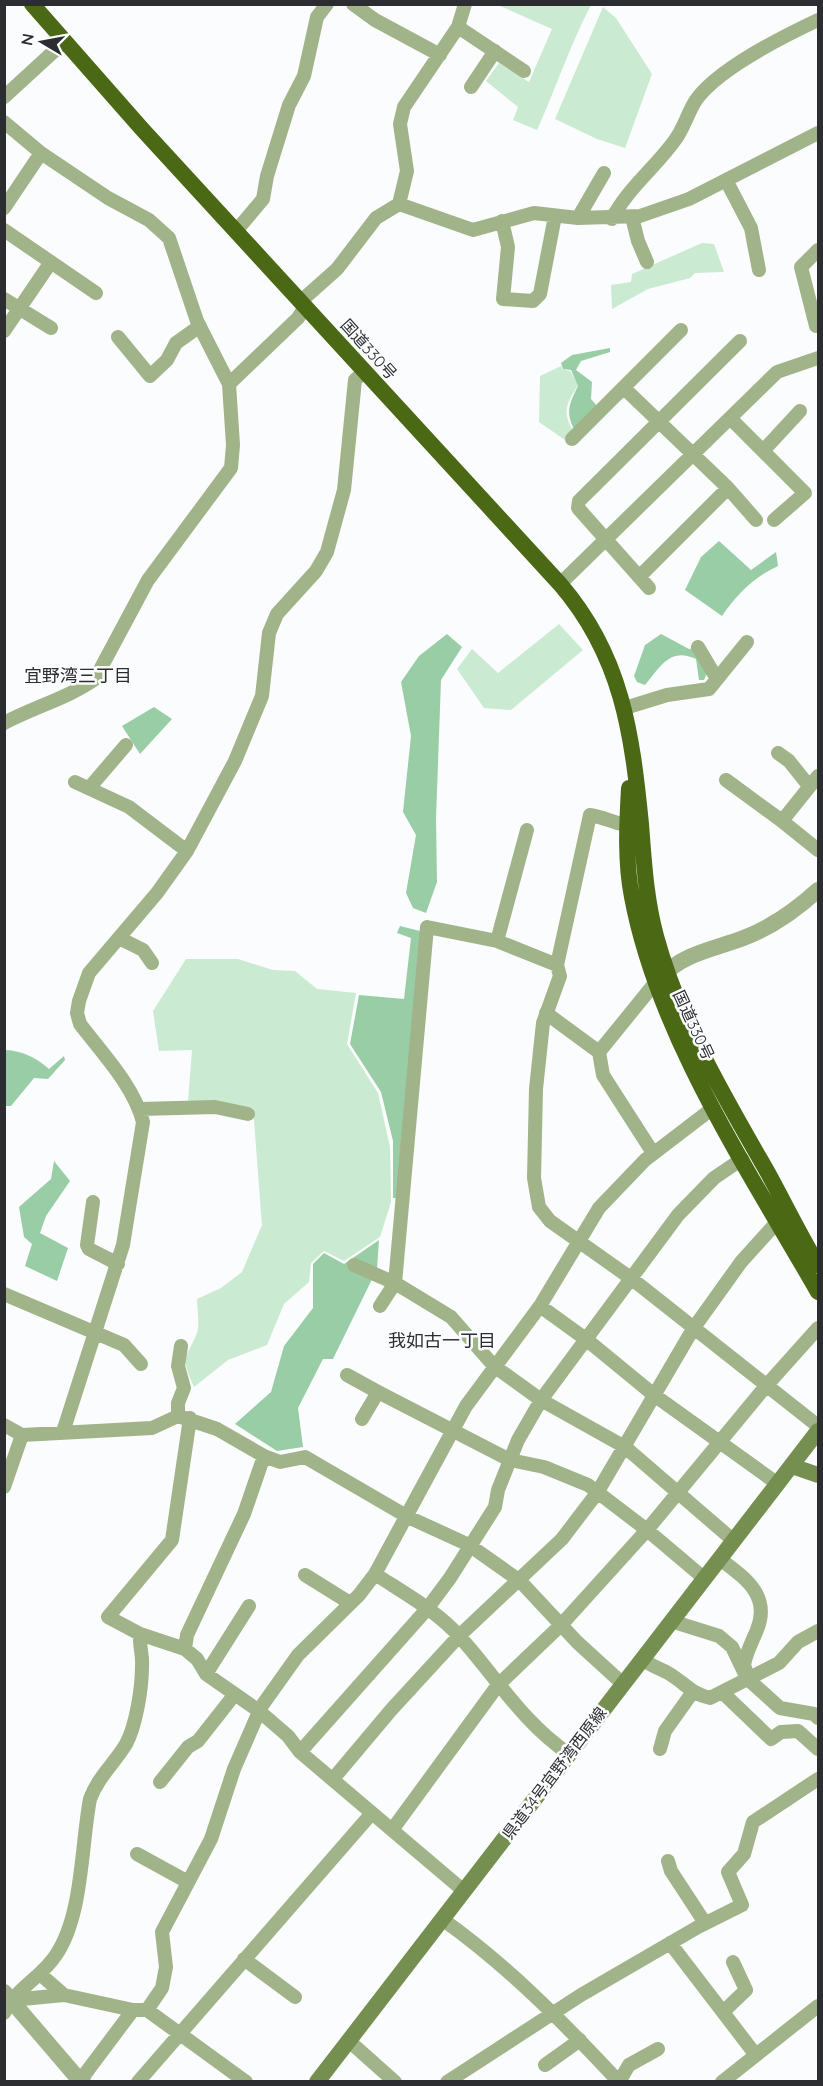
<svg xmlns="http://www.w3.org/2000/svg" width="823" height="2086" viewBox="0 0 823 2086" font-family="Quicksand,'Noto Sans JP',sans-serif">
<rect width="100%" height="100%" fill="#fbfcfd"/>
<path fill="#caead1" d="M 498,5 L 591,5 C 570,45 556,88 537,130 L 513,120 L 518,107 L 486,81 L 499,63 L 529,82 L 552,29 Z
M 603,7 L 616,18 L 652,74 L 625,148 L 597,139 L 555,119 Z
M 702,243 L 714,244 L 724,272 L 695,273 L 690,278 L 648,289 L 612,309 L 611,285 L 631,282 L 632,274 Z
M 561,366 L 562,369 L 570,371 L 578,385 C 566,405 562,411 573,431 L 565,440 L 539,422 L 540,376 Z
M 559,624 L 583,650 L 511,710 L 484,708 L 457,669 L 472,649 L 498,673 Z
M 186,959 L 238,959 L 273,970 L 295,971 L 317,989 L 356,993 L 347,1044 L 378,1093 L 390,1147 L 391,1202 L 380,1237 L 344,1261 L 324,1251 L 311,1263 L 309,1282 L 284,1304 L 267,1345 L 228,1360 L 194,1387 C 180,1355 185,1362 197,1333 C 200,1324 197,1309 197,1299 L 221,1288 L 242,1272 L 262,1225 L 253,1108 L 188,1101 L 192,1050 L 159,1051 L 153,1011 Z"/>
<path fill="#99cda6" d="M 610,348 L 610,352 L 581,361 L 576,370 L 592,382 L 591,399 L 598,407 L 575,431 C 565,413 569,404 578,386 L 571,370 L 563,369 L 561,363 L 572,355 Z
M 719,541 L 751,570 L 776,552 L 778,566 C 754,577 737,594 722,616 L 685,590 L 701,557 Z
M 447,634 L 462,647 L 441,680 L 436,819 L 437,882 L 426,913 L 413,908 L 406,893 L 416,835 L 403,812 L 411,736 L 401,682 L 419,656 Z
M 661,634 L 689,649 L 693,648 L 710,666 L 704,680 L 699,680 L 696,659 C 670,647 661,666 645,685 L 637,682 L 634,676 L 645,645 Z
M 154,707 L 172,719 L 140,754 L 122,726 Z
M 400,926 L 424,932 L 397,1198 L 393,1198 L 393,1141 L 381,1092 L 350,1044 L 359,995 L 404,999 L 411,938 L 397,933 Z
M 5,1050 C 23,1051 35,1057 49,1069 L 64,1056 L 65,1060 L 48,1079 L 34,1078 L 11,1106 L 5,1106 Z
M 54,1161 L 70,1181 L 46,1216 L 40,1233 L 68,1248 L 57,1281 L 25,1266 L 32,1244 L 24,1237 L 19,1207 L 51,1179 Z
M 379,1240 L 377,1269 L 333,1359 L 323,1359 L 298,1408 L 303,1447 L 277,1451 L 235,1424 L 271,1392 L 284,1346 L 313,1308 L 313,1264 L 324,1253 L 344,1264 Z"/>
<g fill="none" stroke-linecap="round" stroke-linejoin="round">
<path stroke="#a0b389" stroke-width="14" d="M 353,4 L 375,20 L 440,55
M 458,27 L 524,71
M 471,87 L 495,51
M 4,97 L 64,42
M 4,122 L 41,153 L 108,198 L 149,220 L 169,238 L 197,321 L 229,384 L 233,445 L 231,468 L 148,580 L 95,679 C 68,698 34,707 4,723
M 726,180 L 751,228 L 759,270
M 399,204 L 473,230 L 534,213 L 578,218 L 640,216 L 689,199 L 818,133
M 4,208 L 41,153
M 632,217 L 638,241 L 647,262
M 578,218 L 604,173
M 612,219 C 628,188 655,168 675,140 C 684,128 688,112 696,100 C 718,69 784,36 818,20
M 502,221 L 508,247 L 503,299 L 533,301 L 540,294 L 555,216
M 4,230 L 96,293
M 236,231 L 263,199 L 267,176 L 289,105 L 304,76 L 317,17 L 327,4
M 4,299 L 51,328
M 301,301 L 337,269 L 376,218 L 399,204 L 407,171 L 400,124 L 404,107 L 458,27 L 465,4
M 816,326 L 801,267 L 818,250
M 4,331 L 51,262
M 118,337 L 150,376 L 167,360 L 176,343 L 200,326
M 229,384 L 298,318 L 306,306
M 624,388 L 728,488
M 730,418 L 805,493 L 774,520
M 572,439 L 681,330
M 763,451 L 800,411
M 639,577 L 728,488 L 756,520
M 560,584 L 777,372 L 818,358
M 649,588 L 578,508 L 579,501 L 740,341
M 698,647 L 717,679
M 625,708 L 667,695 L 709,689 L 747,642
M 778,753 L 789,761 L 809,786
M 818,776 L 782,821 L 818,850
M 726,780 L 782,821
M 75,782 L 129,807 L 187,851
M 90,787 L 126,745
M 636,826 C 620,827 606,817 590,815 L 557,965 L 560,976 L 543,1023 L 536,1089 L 534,1178 L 539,1207 L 550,1221 L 632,1279 L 818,1426
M 527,830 L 497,941 L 557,965
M 119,938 L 143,950 L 152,963
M 546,1013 L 599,1052 L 603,1075 L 653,1153
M 599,1052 L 655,983
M 140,1109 L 215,1107 L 248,1114
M 93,1202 L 87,1245 L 89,1249 L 118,1264
M 354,1265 L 395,1283 L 451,1317 L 494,1366 L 541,1400 L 625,1447 L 734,1541
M 4,1294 L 124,1345 L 141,1364
M 380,1306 L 395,1283 L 427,927 L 497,941
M 540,1306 L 587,1340 L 654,1395 L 778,1484
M 347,1375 L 378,1392
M 178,1416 L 178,1403 L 184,1388 L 178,1366 L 181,1346
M 362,1419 L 378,1392 L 510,1460 L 544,1467 L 588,1485 L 647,1530 L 705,1579
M 4,1425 L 22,1435 L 152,1428 L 178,1416 L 217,1429 L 264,1456 L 280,1462 L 305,1457 L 408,1517 L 469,1545 L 520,1581 L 577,1642 L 623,1684
M 63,1432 L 123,1245 L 143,1122 C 134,1086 102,1053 80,1024 L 77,1013 L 79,1001 L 89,973 L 157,893 L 187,851 L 235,761 L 262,696 L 269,633 L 277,614 L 316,571 L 327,552 L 344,490 L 355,380 L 365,371
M 264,1456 L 244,1514 L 187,1635 L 185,1649 L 197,1659 L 206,1674 L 259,1711 L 288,1736 L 300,1752 L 464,1891
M 4,1487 L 22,1435
M 720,1559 C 745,1578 771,1595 757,1630 C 752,1642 746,1653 744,1665 L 749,1680 L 780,1708 L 814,1714 L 818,1718
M 375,1574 C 404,1593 437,1611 460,1637 C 496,1677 523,1723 569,1754
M 305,1575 L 350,1603
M 671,1621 L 719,1636 L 732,1647 L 744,1672
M 185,1649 L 140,1634 L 108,1617 L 172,1540 L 190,1418
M 642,1659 C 651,1666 659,1668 668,1673 C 684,1682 691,1694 710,1698 L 779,1663 L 798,1642 L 818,1631
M 206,1674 L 249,1606
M 723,1693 L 771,1739 L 781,1732 L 798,1731 L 818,1749
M 660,1749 L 665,1731 L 692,1693
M 300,1752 L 427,1609 L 450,1578 L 495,1507 L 498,1490 L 518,1440 L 541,1400 L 678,1215 L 714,1178 L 742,1159
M 333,1779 L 391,1710 L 459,1636 L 562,1539 L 597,1493 L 693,1329 L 741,1262 L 778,1221
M 160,1782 L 188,1747 L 198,1741 L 235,1694
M 392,1830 L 498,1685 L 561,1625 L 647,1530 L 766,1386 L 818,1328
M 137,1854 L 188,1882
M 668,1861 L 671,1871 L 705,1923
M 442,1919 C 507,1965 565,2024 619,2082 L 629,2065 L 658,2049
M 670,1943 L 755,2054
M 244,1959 L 295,1997
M 40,1974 L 64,1995
M 11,2000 L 64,1995 L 133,2010 L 147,2010 L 246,2082
M 147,2010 L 162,1988 L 166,1967 L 162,1932 L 211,1839 L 234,1769 L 261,1707 L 298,1655 L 359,1595 L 375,1574 L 466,1406 L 540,1306 L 599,1208 L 645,1160 L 713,1108
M 723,2012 L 746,1990 L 733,1962
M 4,2013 C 16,1988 41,1978 56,1955 C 83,1915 81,1846 90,1799 C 98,1777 114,1764 126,1744 C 136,1726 142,1688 142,1666 C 143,1655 139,1646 140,1634
M 349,2041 L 395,2082
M 545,2065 L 580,2040
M 82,2082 L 85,2074 L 133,2010
M 138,2082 L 372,1813
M 447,2082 L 581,1995 L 698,1927 L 742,1905 L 728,1872 L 744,1854 L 753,1822 L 818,1779
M 722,2082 L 818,2006"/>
<path stroke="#a0b389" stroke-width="16" d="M 659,979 C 682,954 710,950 741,939 C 769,929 796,910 818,890
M 4,1992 L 81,2082"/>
<path stroke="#748f50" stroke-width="16" d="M 792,1466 L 818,1475
M 317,2082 L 818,1431"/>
<path stroke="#4b6814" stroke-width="16" d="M 32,4 L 142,129 L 560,584 C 622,656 632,733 641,824 C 644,863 646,899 656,936 C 679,1021 725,1098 768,1173 C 785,1204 800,1235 818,1265
M 629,788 C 627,824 625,862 632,897 C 658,1036 749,1171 818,1292"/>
</g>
<g text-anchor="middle" stroke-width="5" stroke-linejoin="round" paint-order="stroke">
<g font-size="16" fill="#2c2d30" stroke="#fbfcfd">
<text transform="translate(369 349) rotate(48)" y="6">国道330号</text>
<text transform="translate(694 1025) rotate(65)" y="6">国道330号</text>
<text transform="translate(554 1773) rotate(-53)" y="6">県道34号宜野湾西原線</text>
</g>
<g font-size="18" fill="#2c2d30" stroke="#fbfcfd">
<text x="78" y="682">宜野湾三丁目</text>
<text x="442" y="1347">我如古一丁目</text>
</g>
</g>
<rect width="823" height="2086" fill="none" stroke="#2c2d30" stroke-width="12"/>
<g transform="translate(42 42) rotate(280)" stroke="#fbfcfd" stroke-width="4.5" paint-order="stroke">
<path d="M0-4.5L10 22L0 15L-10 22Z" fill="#2c2d30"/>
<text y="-9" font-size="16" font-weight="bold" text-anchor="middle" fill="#2c2d30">N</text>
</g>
</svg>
